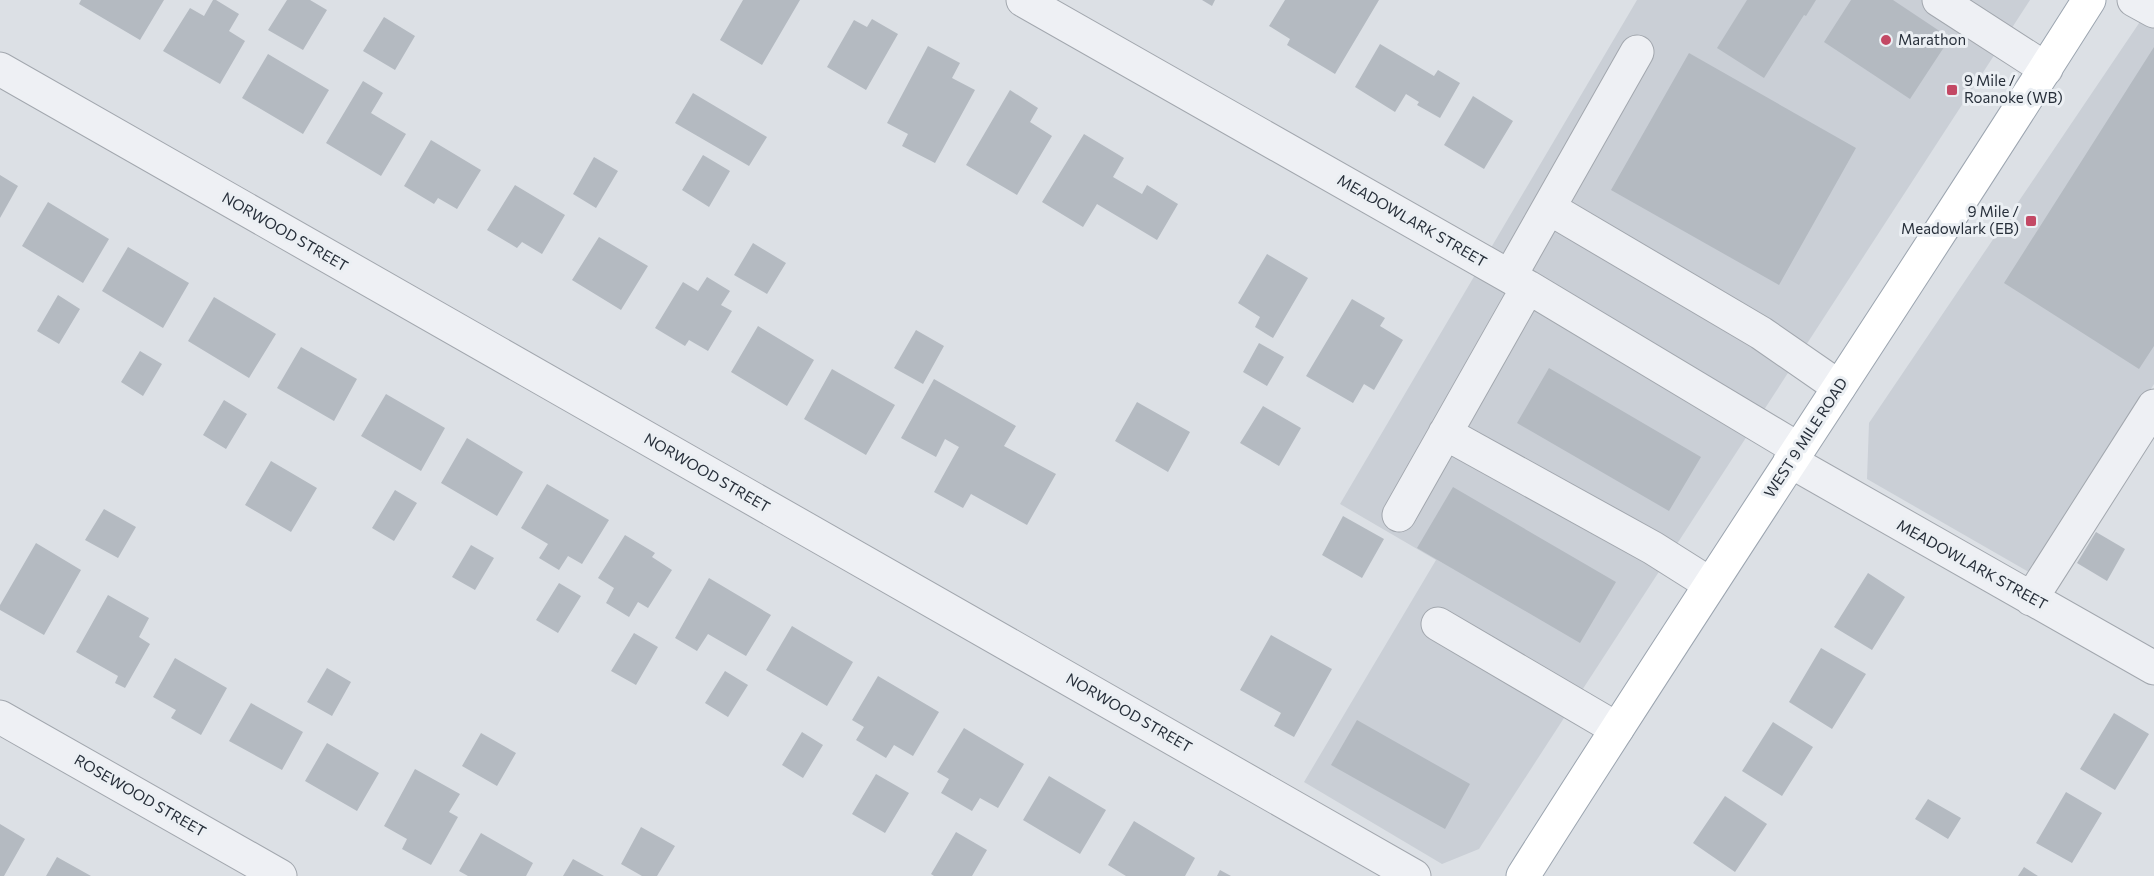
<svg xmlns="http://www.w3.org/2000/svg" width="2154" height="876" viewBox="0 0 2154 876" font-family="Commissioner,sans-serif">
<rect width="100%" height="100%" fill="#dce0e5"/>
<path fill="#cacfd6" d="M 1637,0 L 2030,0 L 1479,849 L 1442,864 L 1304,782 L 1436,560 L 1340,504 Z
M 2154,1 L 2154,384 L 2034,575 L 1867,479 L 1869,423 Z"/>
<path fill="#b4bac1" d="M 81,0 L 164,0 L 140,40 L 79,4 Z
M 213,0 L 216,0 L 239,14 L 229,31 L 245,41 L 220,84 L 163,51 L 190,8 L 204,16 Z
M 287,0 L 310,0 L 327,10 L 303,50 L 268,30 Z
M 743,0 L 800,0 L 762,65 L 720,40 Z
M 1202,0 L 1215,0 L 1212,6 Z
M 1285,0 L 1379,0 L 1335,74 L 1287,45 L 1290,39 L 1269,26 Z
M 1747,0 L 1816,0 L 1806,16 L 1804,15 L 1764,78 L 1717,48 Z
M 1851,0 L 1893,0 L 1950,38 L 1910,99 L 1824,42 Z
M 384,17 L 415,36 L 395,70 L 363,51 Z
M 872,19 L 898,34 L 866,90 L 827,67 L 854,20 L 867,27 Z
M 1380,44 L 1434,76 L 1438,70 L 1460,83 L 1440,118 L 1417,105 L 1419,102 L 1406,94 L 1395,112 L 1355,87 Z
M 928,46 L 960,63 L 952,78 L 975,90 L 935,163 L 902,146 L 908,134 L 887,123 Z
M 2154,47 L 2154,346 L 2139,369 L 2004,283 Z
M 1689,53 L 1856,148 L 1779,285 L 1611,190 Z
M 268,54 L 329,90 L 303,134 L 242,98 Z
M 363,81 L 383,93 L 371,113 L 406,134 L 381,176 L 326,143 Z
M 1010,90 L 1038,108 L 1030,122 L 1052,136 L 1017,195 L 966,165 Z
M 693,93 L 767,137 L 749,166 L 675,123 Z
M 1473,96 L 1513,121 L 1484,169 L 1444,145 Z
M 1084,134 L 1124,158 L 1113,177 L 1142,194 L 1147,185 L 1178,204 L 1157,240 L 1097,204 L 1083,227 L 1042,202 Z
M 431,140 L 481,170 L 457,209 L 438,198 L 434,204 L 404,186 Z
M 703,155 L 730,171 L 709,207 L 682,190 Z
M 594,157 L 618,171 L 596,208 L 573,194 Z
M 0,175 L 18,186 L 0,218 Z
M 515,185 L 565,215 L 542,254 L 522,242 L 517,248 L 487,230 Z
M 48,202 L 109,239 L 83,283 L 22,246 Z
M 599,237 L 648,266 L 621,310 L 572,280 Z
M 753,243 L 786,263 L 767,294 L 734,275 Z
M 128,247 L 189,283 L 163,328 L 102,291 Z
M 1267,254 L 1308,278 L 1273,338 L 1255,327 L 1260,317 L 1238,303 Z
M 707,277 L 730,291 L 721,305 L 732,311 L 708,351 L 689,340 L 685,346 L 655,328 L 683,282 L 698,291 Z
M 58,295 L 80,309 L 59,344 L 37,331 Z
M 214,297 L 276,334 L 249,378 L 188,341 Z
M 1352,299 L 1385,318 L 1380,326 L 1403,340 L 1374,390 L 1364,384 L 1353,403 L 1306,376 Z
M 758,326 L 814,360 L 787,406 L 731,372 Z
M 916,330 L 944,346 L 923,384 L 894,368 Z
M 1259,343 L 1284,357 L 1267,386 L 1243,372 Z
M 301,347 L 357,379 L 334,421 L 277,388 Z
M 140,351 L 162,364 L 143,396 L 121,382 Z
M 1549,368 L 1701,457 L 1669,511 L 1517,423 Z
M 832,369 L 895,405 L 866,455 L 804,419 Z
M 934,379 L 1016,426 L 1004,446 L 1056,474 L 1027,525 L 971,494 L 963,508 L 934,492 L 959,447 L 945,439 L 936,457 L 901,438 Z
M 386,394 L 445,428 L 421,471 L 361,436 Z
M 224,400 L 247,414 L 226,449 L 203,435 Z
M 1137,402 L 1190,432 L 1168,472 L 1115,441 Z
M 1263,406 L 1301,428 L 1279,466 L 1240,443 Z
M 467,438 L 523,472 L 497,516 L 441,483 Z
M 271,461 L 317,488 L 291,532 L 245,505 Z
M 547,484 L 609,520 L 582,564 L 568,556 L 559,570 L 539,558 L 548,544 L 521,528 Z
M 1453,487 L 1616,582 L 1580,643 L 1417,548 Z
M 395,490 L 417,503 L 394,541 L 372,528 Z
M 104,509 L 136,527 L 118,558 L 85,540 Z
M 1343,516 L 1384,539 L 1362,578 L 1322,555 Z
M 2096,532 L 2125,549 L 2107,581 L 2077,563 Z
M 625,535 L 655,553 L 652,557 L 672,570 L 648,608 L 638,602 L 629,617 L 606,603 L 614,588 L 598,578 Z
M 36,543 L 81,570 L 44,635 L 0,610 L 0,605 Z
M 471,545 L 494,558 L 475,590 L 452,577 Z
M 1868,573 L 1905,597 L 1872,650 L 1834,627 Z
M 709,578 L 771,615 L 746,656 L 708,634 L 697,651 L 675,638 Z
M 559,583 L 581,596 L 558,633 L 536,620 Z
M 108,595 L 149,618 L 139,637 L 150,644 L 125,688 L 115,683 L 118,676 L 76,652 Z
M 792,626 L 853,662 L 827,706 L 766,670 Z
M 634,633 L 658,647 L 636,685 L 611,671 Z
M 1271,635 L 1332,669 L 1294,737 L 1274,726 L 1281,713 L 1240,690 Z
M 1821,648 L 1866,674 L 1832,729 L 1789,702 Z
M 175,658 L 227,688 L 201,735 L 171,718 L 176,710 L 153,697 Z
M 327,668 L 351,682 L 332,716 L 307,702 Z
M 725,671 L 748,685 L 728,717 L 705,703 Z
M 878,676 L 939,712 L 913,756 L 894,745 L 886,758 L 856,740 L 864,727 L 852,720 Z
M 251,703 L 303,732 L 282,770 L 229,741 Z
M 2114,713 L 2149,734 L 2115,790 L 2080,769 Z
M 1357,720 L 1470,784 L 1445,829 L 1331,765 Z
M 1773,722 L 1813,747 L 1782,796 L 1742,771 Z
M 964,728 L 1024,764 L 998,808 L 980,798 L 972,811 L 941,793 L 949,779 L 937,772 Z
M 802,732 L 823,745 L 803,778 L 782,765 Z
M 481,733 L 516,753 L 497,786 L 462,766 Z
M 327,743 L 379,773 L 357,811 L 305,781 Z
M 415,769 L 460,794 L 449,812 L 458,817 L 431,865 L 402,849 L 407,839 L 384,826 Z
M 876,774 L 909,793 L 885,833 L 852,814 Z
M 1049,776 L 1106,810 L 1080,854 L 1023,820 Z
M 2066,792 L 2102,813 L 2072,863 L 2036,843 Z
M 1725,796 L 1767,824 L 1735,872 L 1693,843 Z
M 1928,799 L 1961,818 L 1948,839 L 1915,819 Z
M 1134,821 L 1195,858 L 1185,876 L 1126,876 L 1108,865 Z
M 0,824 L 25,839 L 4,876 L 0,876 Z
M 641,827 L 675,846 L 657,876 L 642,876 L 621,864 Z
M 956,832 L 987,850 L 972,876 L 934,876 L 931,874 Z
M 481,833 L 533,863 L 526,876 L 468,876 L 459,871 Z
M 57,857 L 91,876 L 46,876 Z
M 573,859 L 604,876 L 563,876 Z
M 2024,867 L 2038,876 L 2018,876 Z
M 1220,870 L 1231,876 L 1217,876 Z"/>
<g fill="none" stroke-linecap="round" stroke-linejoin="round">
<g stroke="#a2a7ae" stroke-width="35">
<path id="minor" d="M 1023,0 L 1528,287 L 1798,449
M 1939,0 L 2046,69
M 2134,0 L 2154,11
M 0,69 L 1414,876
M 1549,208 L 1761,333 L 1839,387
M 1510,276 L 1637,52
M 1445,433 L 1653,548 L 1710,584
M 1790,461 L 2154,668
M 1399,515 L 1528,287
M 2031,599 L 2154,406
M 1438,624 L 1617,729
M 0,717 L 280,876"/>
</g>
<g stroke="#9ca5b0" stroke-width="35">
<path id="major" d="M 1523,876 C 1709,582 1903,294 2089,0"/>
</g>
<use href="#minor" stroke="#eef0f4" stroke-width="33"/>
<use href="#major" stroke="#fff" stroke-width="33"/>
</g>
<g fill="#c34864" stroke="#ebeff3" stroke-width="2">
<circle cx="1886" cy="40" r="6"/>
<rect x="1946" y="84" width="12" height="12" rx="3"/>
<rect x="2025" y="215" width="12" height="12" rx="3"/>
</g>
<g text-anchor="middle" stroke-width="6" stroke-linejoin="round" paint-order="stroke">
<g font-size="15" fill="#272f3a" stroke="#ebeff3" text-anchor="start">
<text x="1898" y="45">Marathon</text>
<text x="1964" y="86">9 Mile /<tspan x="1964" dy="17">Roanoke (WB)</tspan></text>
<text x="2019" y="217" text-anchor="end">9 Mile /<tspan x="2019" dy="17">Meadowlark (EB)</tspan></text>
</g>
<g font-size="15" fill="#272f3a" stroke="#ebeff3">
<text transform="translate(1412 221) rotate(30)" y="5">MEADOWLARK STREET</text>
<text transform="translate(285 232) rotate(30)" y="5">NORWOOD STREET</text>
<text transform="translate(1806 438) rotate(-57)" y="5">WEST 9 MILE ROAD</text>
<text transform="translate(707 473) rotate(30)" y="5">NORWOOD STREET</text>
<text transform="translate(1972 565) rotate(29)" y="5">MEADOWLARK STREET</text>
<text transform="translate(1129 713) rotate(30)" y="5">NORWOOD STREET</text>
<text transform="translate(140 796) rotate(30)" y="5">ROSEWOOD STREET</text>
</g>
</g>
</svg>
